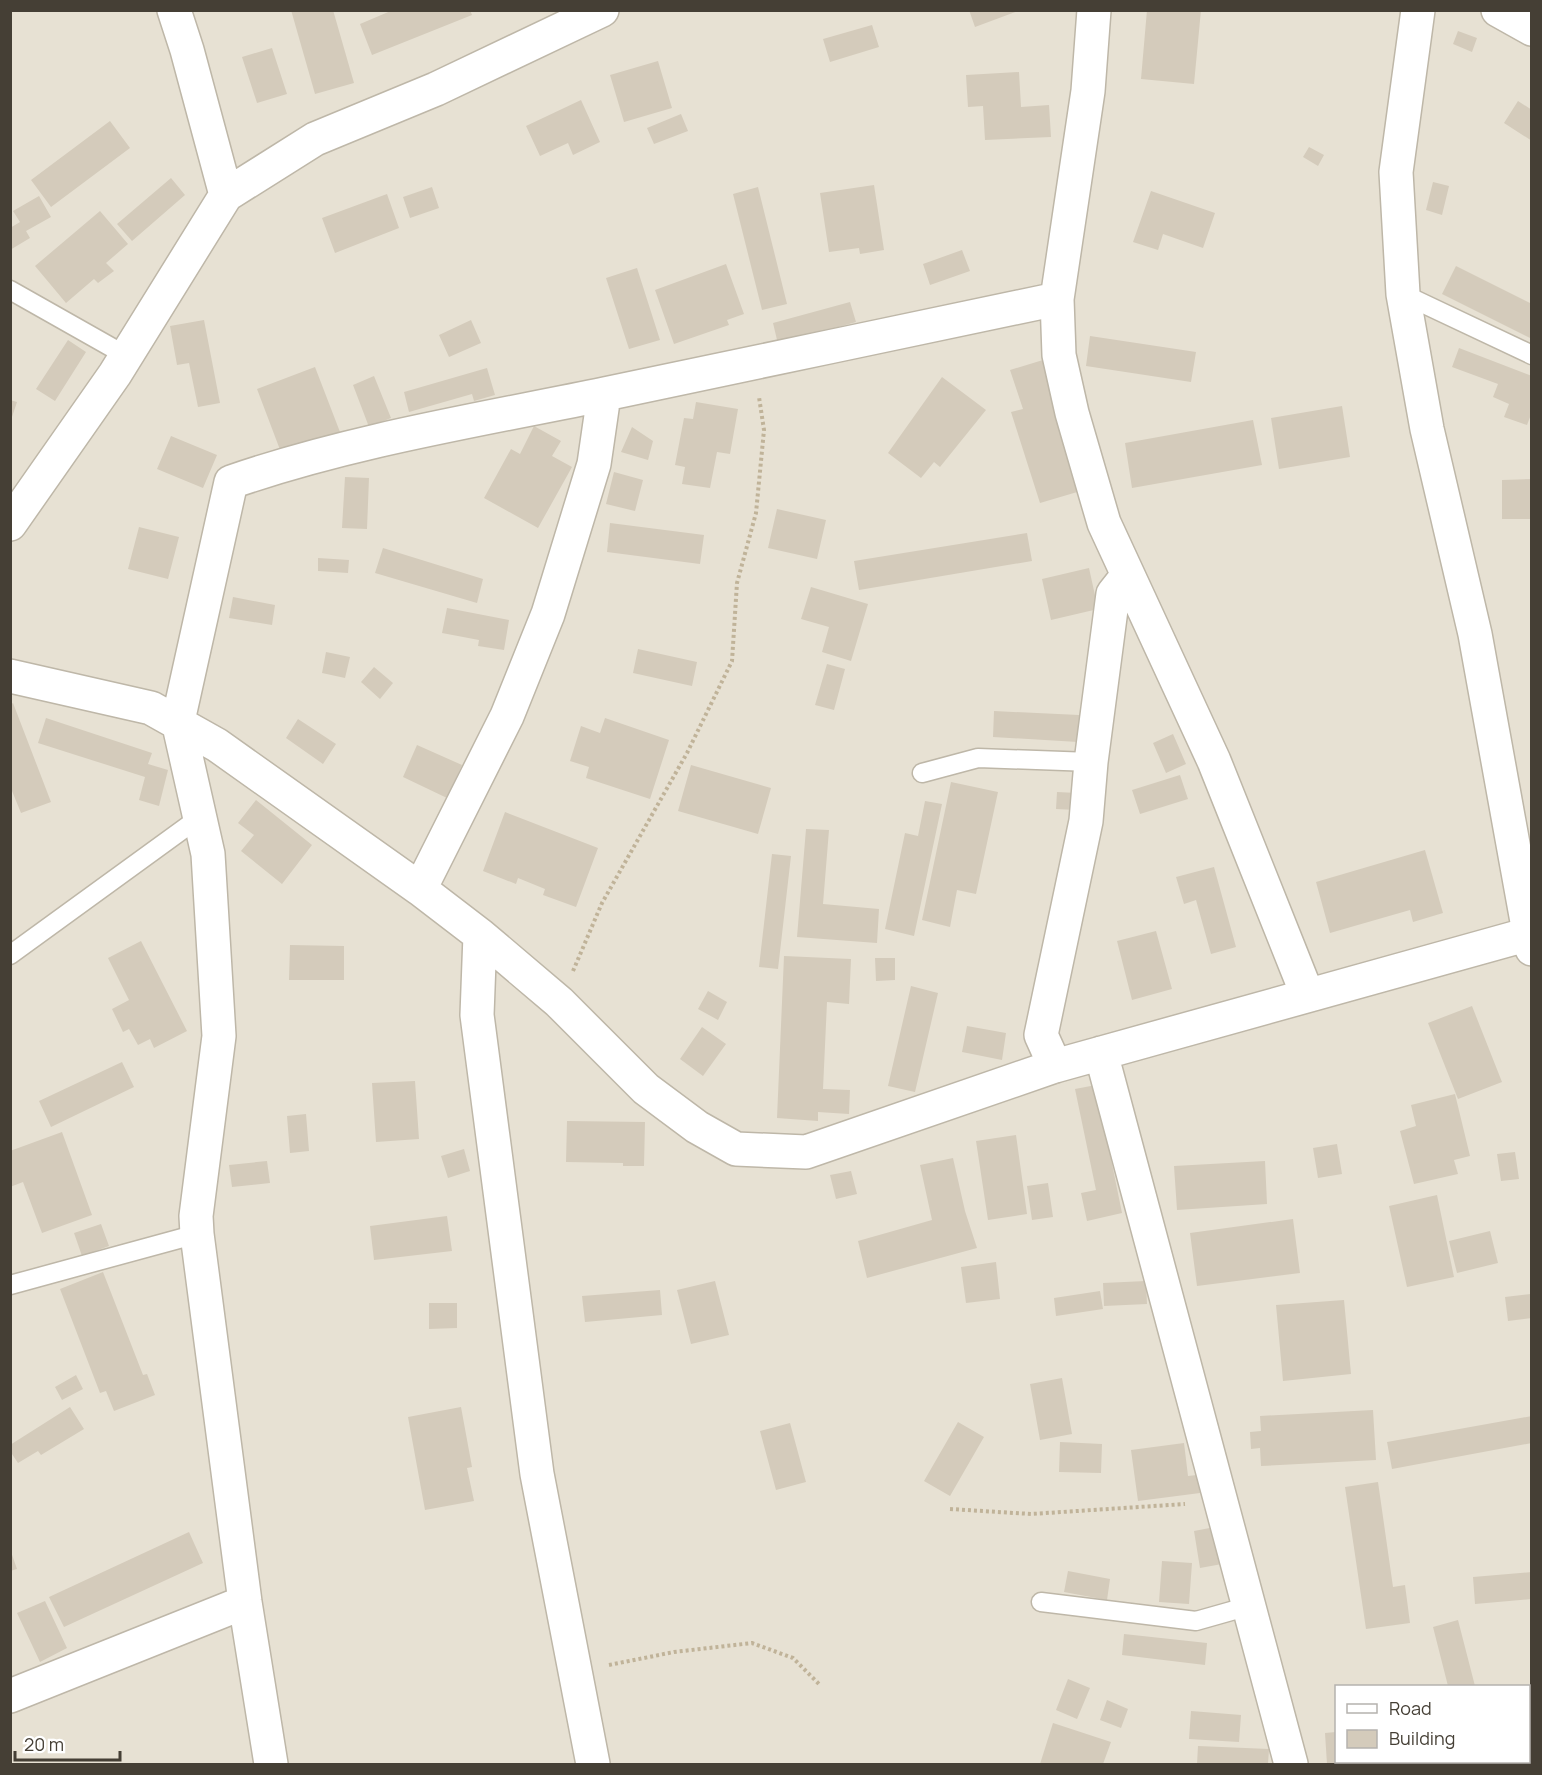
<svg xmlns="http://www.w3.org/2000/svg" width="1542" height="1775" viewBox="0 0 1542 1775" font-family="Manrope,sans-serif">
<rect width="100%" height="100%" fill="#f3efe5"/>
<path fill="#e7e1d3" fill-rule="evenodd" d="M 11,11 L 1531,11 L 1531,1764 L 11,1764 ZM 1336,1686 L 1528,1686 L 1528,1762 L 1336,1762 Z"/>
<path fill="#d4cbbb" d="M 291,10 L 333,10 L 354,83 L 315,94 Z
M 393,10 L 470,10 L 472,15 L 372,55 L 360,24 Z
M 969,10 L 1018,10 L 1018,11 L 975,27 Z
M 1147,10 L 1201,10 L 1194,84 L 1141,79 Z
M 872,25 L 879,47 L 830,62 L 823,39 Z
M 1458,31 L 1477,38 L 1472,52 L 1453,44 Z
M 272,48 L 287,94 L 257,103 L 242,57 Z
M 658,61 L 672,108 L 624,122 L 610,75 Z
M 1019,72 L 1021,107 L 1049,105 L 1051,137 L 985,140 L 983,106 L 968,107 L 966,75 Z
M 581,100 L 600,142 L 573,155 L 568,143 L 540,156 L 526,126 Z
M 1518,101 L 1532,110 L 1532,141 L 1504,123 Z
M 681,114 L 688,131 L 654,144 L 647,128 Z
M 110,121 L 130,148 L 51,207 L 31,180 Z
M 1309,147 L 1324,155 L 1318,166 L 1303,157 Z
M 171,178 L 185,195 L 132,241 L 117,224 Z
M 1433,182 L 1449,186 L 1442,215 L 1426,210 Z
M 874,185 L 884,250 L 860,254 L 859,248 L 829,252 L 820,193 Z
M 432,187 L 439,208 L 410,218 L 403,197 Z
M 758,187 L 787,304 L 762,310 L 733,194 Z
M 1151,191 L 1215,213 L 1203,248 L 1163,234 L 1158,250 L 1133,242 Z
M 387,194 L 399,228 L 335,253 L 322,218 Z
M 39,196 L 51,217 L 26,231 L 30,238 L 10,250 L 10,228 L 20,222 L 13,211 Z
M 100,211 L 128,244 L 106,263 L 114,271 L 98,283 L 94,279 L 66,303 L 35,266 Z
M 962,250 L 970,271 L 930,285 L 923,264 Z
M 726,264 L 744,314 L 727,320 L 729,325 L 674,344 L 655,290 Z
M 1456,266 L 1532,304 L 1532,339 L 1442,294 Z
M 637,268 L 660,340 L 629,349 L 606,278 Z
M 850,302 L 856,322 L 778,344 L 773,323 Z
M 204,320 L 220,403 L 198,407 L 189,363 L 177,365 L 170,326 Z
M 471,320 L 481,343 L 449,357 L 439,335 Z
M 1090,336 L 1196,352 L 1191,382 L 1086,366 Z
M 68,340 L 86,352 L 55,401 L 36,389 Z
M 1459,348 L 1532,376 L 1532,412 L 1527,425 L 1504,417 L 1509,404 L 1493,397 L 1498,384 L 1452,367 Z
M 1043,360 L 1084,490 L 1040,503 L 1011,412 L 1023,409 L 1010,370 Z
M 315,367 L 340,432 L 282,455 L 257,389 Z
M 487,368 L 495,395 L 474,401 L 472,394 L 409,412 L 404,392 Z
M 374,376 L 391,418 L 369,427 L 353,385 Z
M 942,377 L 986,410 L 940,467 L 934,462 L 921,478 L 888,453 Z
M 10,400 L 17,402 L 11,420 L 10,420 Z
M 696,402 L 738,409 L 730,454 L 717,452 L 710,488 L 682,484 L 685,467 L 675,465 L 684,418 L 693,419 Z
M 1342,406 L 1350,457 L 1279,469 L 1271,418 Z
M 1253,420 L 1262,465 L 1132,488 L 1125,443 Z
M 534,426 L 561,441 L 552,456 L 572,467 L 538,528 L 484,498 L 511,449 L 520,454 Z
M 632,427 L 653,441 L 648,460 L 621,452 Z
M 171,436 L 217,455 L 203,488 L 157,469 Z
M 614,472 L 643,480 L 635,511 L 606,504 Z
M 345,477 L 369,478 L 367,529 L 342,528 Z
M 1532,479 L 1532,519 L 1502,519 L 1502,480 Z
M 777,509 L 826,520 L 817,559 L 768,548 Z
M 610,523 L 704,535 L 700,564 L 607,552 Z
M 139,527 L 179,537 L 168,579 L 128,569 Z
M 1027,533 L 1032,561 L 859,590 L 854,561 Z
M 383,548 L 483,579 L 477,603 L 375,573 Z
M 318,558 L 349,560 L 348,573 L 318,571 Z
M 1089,568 L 1098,609 L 1051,620 L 1042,579 Z
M 811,587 L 868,604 L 851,661 L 822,652 L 829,627 L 801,619 Z
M 233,597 L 275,605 L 272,625 L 229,618 Z
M 447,608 L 509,620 L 504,650 L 478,646 L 479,640 L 442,633 Z
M 638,649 L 697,662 L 692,686 L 633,673 Z
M 326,652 L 350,657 L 345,678 L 322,673 Z
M 827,664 L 845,669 L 834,710 L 815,705 Z
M 374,667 L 393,683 L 380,699 L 361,682 Z
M 13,703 L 51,802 L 21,813 L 10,786 L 10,705 Z
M 994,711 L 1079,715 L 1078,742 L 993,737 Z
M 46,718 L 152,753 L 148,764 L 168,770 L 159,806 L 139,800 L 145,777 L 38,743 Z
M 605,718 L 669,740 L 650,799 L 586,778 L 589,767 L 570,761 L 581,726 L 600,733 Z
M 298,719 L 336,744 L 323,764 L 286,738 Z
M 1173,734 L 1186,764 L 1166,773 L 1153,743 Z
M 417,745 L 462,765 L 447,798 L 403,777 Z
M 691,765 L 771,788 L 758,834 L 678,811 Z
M 1180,775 L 1188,799 L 1140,814 L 1132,790 Z
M 951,782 L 998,792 L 976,894 L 957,890 L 950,927 L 922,920 Z
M 1057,792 L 1077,793 L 1076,810 L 1056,809 Z
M 256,800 L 312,845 L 282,884 L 241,851 L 254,835 L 238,823 Z
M 925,801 L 942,804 L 914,936 L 885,929 L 905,833 L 918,836 Z
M 505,812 L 598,848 L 576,907 L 543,895 L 545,889 L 518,878 L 516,884 L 483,871 Z
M 806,829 L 829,830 L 823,904 L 879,909 L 877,943 L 797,937 Z
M 1425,850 L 1443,913 L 1413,922 L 1410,910 L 1330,933 L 1316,882 Z
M 772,854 L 791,856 L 778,969 L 759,967 Z
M 1214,867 L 1236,947 L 1211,954 L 1196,900 L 1184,904 L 1176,877 Z
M 1156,931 L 1172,989 L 1132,1000 L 1117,941 Z
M 141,941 L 187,1031 L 154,1048 L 150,1039 L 138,1045 L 129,1029 L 123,1032 L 112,1009 L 129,1000 L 108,958 Z
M 290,945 L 344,946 L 344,980 L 289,980 Z
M 784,956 L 851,959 L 849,1004 L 827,1002 L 823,1089 L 850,1090 L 849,1114 L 818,1112 L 818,1121 L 777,1118 Z
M 875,958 L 895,958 L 895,980 L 876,981 Z
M 911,986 L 938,993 L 915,1092 L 888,1086 Z
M 708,991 L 727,1002 L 718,1020 L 698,1009 Z
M 1472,1006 L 1502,1082 L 1458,1099 L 1428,1023 Z
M 967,1026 L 1006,1033 L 1002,1060 L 962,1052 Z
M 702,1027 L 726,1044 L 703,1076 L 680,1059 Z
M 122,1062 L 134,1087 L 51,1127 L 39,1101 Z
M 415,1081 L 419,1139 L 376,1142 L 372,1083 Z
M 1096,1085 L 1122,1213 L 1087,1221 L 1081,1193 L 1096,1190 L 1075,1089 Z
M 1455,1094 L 1470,1156 L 1454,1160 L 1458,1174 L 1414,1184 L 1400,1131 L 1416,1126 L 1411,1105 Z
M 306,1114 L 309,1151 L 290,1153 L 287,1116 Z
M 567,1121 L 645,1122 L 644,1166 L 623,1166 L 623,1163 L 566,1162 Z
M 62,1132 L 92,1215 L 42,1233 L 23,1182 L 10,1187 L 10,1151 Z
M 1016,1135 L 1027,1214 L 988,1220 L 976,1141 Z
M 1337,1144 L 1342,1174 L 1318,1178 L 1313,1148 Z
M 464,1149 L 470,1171 L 448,1178 L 441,1156 Z
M 1515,1152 L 1519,1179 L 1501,1181 L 1497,1154 Z
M 953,1158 L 965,1211 L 977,1248 L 867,1278 L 858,1241 L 932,1220 L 920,1165 Z
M 267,1161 L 270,1183 L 232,1187 L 229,1165 Z
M 1265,1161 L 1267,1204 L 1177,1210 L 1174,1166 Z
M 851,1171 L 857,1194 L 836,1199 L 830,1175 Z
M 1048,1183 L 1053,1217 L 1032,1220 L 1027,1186 Z
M 1437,1195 L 1454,1277 L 1407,1287 L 1389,1206 Z
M 447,1216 L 452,1251 L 374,1260 L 370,1226 Z
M 1293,1219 L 1300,1273 L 1197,1286 L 1190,1233 Z
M 101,1224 L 109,1246 L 82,1256 L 74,1233 Z
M 1490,1231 L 1498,1263 L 1457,1273 L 1449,1241 Z
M 996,1262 L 1000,1299 L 966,1303 L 961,1267 Z
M 103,1272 L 143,1375 L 147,1374 L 155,1395 L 114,1411 L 106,1391 L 100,1393 L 60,1289 Z
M 715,1281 L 729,1335 L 691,1344 L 677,1290 Z
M 1146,1281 L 1147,1304 L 1104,1306 L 1103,1283 Z
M 660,1290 L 662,1315 L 585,1322 L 582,1296 Z
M 1100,1291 L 1103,1309 L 1056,1316 L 1054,1298 Z
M 1531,1294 L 1532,1318 L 1508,1321 L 1505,1297 Z
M 1344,1300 L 1351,1374 L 1283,1381 L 1276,1305 Z
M 429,1303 L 457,1303 L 457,1328 L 429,1329 Z
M 76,1375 L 83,1389 L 62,1400 L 55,1387 Z
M 1062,1378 L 1072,1434 L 1040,1440 L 1030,1384 Z
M 70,1407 L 84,1429 L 41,1455 L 38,1451 L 18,1463 L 10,1451 L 10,1445 Z
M 461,1407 L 472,1467 L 467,1468 L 474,1501 L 425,1510 L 408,1417 Z
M 1373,1410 L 1376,1460 L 1261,1466 L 1260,1448 L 1251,1449 L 1250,1432 L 1261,1431 L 1260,1416 Z
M 1532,1416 L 1532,1443 L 1392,1469 L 1387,1442 Z
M 958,1422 L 984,1437 L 950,1496 L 924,1481 Z
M 790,1423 L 806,1482 L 776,1490 L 760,1431 Z
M 1060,1442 L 1102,1444 L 1101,1473 L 1059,1472 Z
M 1184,1443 L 1188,1476 L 1197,1475 L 1200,1493 L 1138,1501 L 1131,1450 Z
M 1378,1482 L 1393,1587 L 1405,1585 L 1410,1623 L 1366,1629 L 1345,1487 Z
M 1215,1527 L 1222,1564 L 1200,1568 L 1194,1531 Z
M 189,1532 L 203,1563 L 64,1627 L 49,1597 Z
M 10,1549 L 17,1569 L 10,1571 Z
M 1162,1561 L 1192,1563 L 1189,1604 L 1159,1602 Z
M 1068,1571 L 1110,1579 L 1107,1600 L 1064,1592 Z
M 1532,1572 L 1532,1599 L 1475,1604 L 1473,1577 Z
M 45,1601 L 67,1648 L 40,1662 L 17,1613 Z
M 1458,1620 L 1475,1686 L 1448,1686 L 1433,1627 Z
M 1124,1634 L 1207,1643 L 1205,1665 L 1122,1655 Z
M 1068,1679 L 1090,1688 L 1077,1719 L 1056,1710 Z
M 1107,1700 L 1128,1709 L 1121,1728 L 1100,1720 Z
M 1191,1711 L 1241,1715 L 1239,1742 L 1189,1739 Z
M 1053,1723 L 1111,1742 L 1103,1764 L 1040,1764 Z
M 1336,1732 L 1336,1762 L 1381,1762 L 1381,1764 L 1327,1764 L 1325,1733 Z
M 1198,1746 L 1269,1749 L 1268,1764 L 1197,1764 Z
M 1466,1762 L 1493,1762 L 1494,1764 L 1467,1764 Z"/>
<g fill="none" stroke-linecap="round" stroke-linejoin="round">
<g stroke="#beb7a8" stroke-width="21">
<path id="service" d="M 10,290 L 125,355
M 1403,294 L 1532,355
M 922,773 L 978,758 L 1091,762
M 10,955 L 200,817
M 10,1285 L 197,1234
M 1041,1602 L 1196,1621 L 1249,1606"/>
</g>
<g stroke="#beb7a8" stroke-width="36">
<path id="minor" d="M 174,10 L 187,50 L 226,195
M 1094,10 L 1088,91 L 1057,299 L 1059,355 L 1072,413 L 1104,523 L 1214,761 L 1307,994
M 1418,10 L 1396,172 L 1403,294 L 1427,429 L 1475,634 L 1532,949
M 1498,10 L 1532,29
M 10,524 L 115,374 L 226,195 L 315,139 L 436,89 L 602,10
M 10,676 L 151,708 L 217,745 L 420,889 L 480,935 L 559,1002 L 646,1089 L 697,1127 L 736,1149 L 806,1152 L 1055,1066 L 1529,934
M 420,889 L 507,716 L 548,614 L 594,464 L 604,395
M 480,935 L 477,1015 L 537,1474 L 593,1764
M 1101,1053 L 1291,1764
M 1055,1066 L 1041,1035 L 1086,821 L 1091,762 L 1113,594 L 1128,575
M 10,1696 L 245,1602
M 271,1764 L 245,1602 L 197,1234 L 196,1216 L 219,1036 L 208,854 L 178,721 L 231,482 C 353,440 479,420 605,394 C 756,363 906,330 1057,299"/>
</g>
<path stroke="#c0b399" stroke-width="4" stroke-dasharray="3 3" stroke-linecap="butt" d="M 573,971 L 602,903 L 687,753 L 732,661 L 737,583 L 756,513 L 764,430 L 759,397
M 950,1509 L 1031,1514 L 1185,1504
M 609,1665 L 674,1652 L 752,1643 L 793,1658 L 819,1684"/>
<use href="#service" stroke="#fff" stroke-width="18"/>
<use href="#minor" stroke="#fff" stroke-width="33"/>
</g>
<rect width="1542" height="1775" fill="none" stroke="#453f35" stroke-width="24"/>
<rect x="1335" y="1685" width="195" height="78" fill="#ffffff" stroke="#b5b2ae" stroke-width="1.5"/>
<rect x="1347" y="1704" width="30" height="9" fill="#ffffff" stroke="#b5b2ae" stroke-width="1.5"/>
<text x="1389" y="1715" font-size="18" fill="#453f35">Road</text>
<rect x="1347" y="1730" width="30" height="18" fill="#d4cbbb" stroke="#b5b2ae" stroke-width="1.5"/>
<text x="1389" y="1745" font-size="18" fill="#453f35">Building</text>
<path d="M15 1751v9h105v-9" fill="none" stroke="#453f35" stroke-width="3"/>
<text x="24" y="1751" font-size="18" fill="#453f35" stroke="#ffffff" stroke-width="4.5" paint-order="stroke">20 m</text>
</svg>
